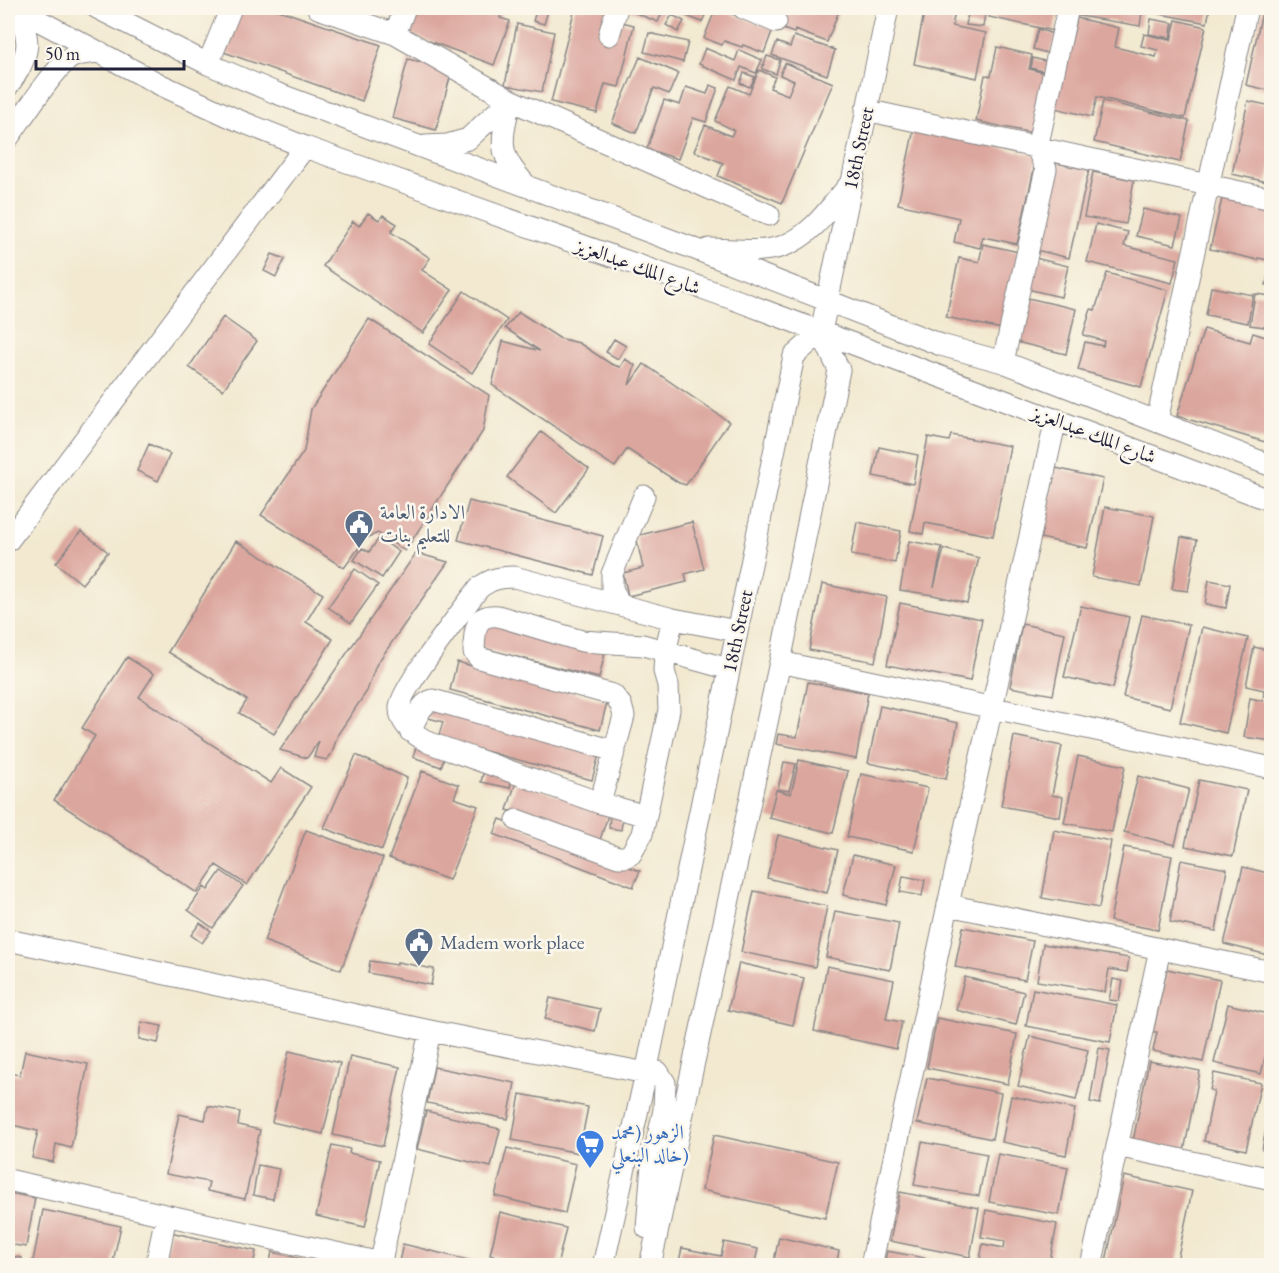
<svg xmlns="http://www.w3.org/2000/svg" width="1279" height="1273" viewBox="0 0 1279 1273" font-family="'EB Garamond',Amiri,serif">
<rect width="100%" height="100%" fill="#fbf7ec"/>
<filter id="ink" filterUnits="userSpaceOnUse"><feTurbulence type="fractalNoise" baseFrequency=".0167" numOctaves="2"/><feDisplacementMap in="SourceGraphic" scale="12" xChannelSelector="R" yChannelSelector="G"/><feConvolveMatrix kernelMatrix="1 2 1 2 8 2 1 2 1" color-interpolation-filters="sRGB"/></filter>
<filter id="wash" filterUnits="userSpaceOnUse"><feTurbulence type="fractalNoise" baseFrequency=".008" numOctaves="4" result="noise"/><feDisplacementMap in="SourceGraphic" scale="24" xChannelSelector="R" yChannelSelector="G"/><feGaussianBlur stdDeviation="1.35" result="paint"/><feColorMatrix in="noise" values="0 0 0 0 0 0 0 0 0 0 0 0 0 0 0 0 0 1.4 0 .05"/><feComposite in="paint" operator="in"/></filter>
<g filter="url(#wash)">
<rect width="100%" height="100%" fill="#f2e9d0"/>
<g id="blocks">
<path fill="#dba69d" d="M 233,8 L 273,8 L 381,45 L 362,101 L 218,50 Z
M 411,8 L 503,8 L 500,18 L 510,21 L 494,65 L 402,31 Z
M 537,8 L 549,8 L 544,24 L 533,21 Z
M 575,8 L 612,8 L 618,21 L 634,25 L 619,87 L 605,84 L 597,113 L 551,102 Z
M 623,8 L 664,8 L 658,22 Z
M 666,8 L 708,8 L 702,22 Z
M 716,8 L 773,29 L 764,53 L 743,45 L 742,47 L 724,41 L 722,45 L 704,38 Z
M 782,8 L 840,8 L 827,42 L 795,30 L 794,33 L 775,26 Z
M 925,8 L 956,8 L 952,26 L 986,33 L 977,78 L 914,64 Z
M 969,8 L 986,8 L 983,27 L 966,25 Z
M 991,8 L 1059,8 L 1054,31 L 989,17 Z
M 1081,8 L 1116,8 L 1142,12 L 1140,26 L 1079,16 Z
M 1151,8 L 1210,8 L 1207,23 L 1150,12 Z
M 1263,8 L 1272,8 L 1272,91 L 1246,85 Z
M 672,15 L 684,21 L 678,32 L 666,25 Z
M 1077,18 L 1119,28 L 1115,47 L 1156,57 L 1158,50 L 1141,46 L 1144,34 L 1171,40 L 1176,20 L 1206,27 L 1185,118 L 1097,97 L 1092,117 L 1051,107 L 1066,64 Z
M 1151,19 L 1173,23 L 1170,38 L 1149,34 Z
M 517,24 L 554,32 L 542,92 L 505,85 Z
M 1038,29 L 1056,35 L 1050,54 L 1033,49 Z
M 649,33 L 688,42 L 683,62 L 644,52 Z
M 794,36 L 835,50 L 827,75 L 772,55 L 777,42 L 790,47 Z
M 997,47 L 1032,55 L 1029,69 L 1049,74 L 1037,134 L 976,121 L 985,75 L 991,76 Z
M 705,48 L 735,61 L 739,50 L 762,60 L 756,73 L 741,67 L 736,80 L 699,64 Z
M 767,56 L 780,60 L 776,74 L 762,69 Z
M 640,57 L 678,73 L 669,94 L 654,88 L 636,133 L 612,123 Z
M 1033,58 L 1052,63 L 1050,73 L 1031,68 Z
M 408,59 L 452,70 L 436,130 L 392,118 Z
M 785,63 L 833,83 L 782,203 L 718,176 L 723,163 L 694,151 L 705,125 L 731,136 L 734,130 L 715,121 L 730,86 L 749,94 L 759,70 L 775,77 L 770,88 L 788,95 L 794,81 L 780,75 Z
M 744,73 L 755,77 L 750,87 L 740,83 Z
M 710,85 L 718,88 L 706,122 L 693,118 L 678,159 L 647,149 L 664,100 L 680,105 L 686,87 L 707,94 Z
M 1103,101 L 1189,121 L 1180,162 L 1094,142 Z
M 1248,101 L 1272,106 L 1272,162 L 1267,182 L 1232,174 Z
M 914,129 L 1037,156 L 1017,244 L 983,237 L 980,248 L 954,242 L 959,218 L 898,204 Z
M 1056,163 L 1089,170 L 1069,258 L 1036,250 Z
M 1093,172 L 1134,180 L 1126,224 L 1084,217 Z
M 1222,199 L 1272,210 L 1272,261 L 1258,258 L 1258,260 L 1210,249 Z
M 1143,209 L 1182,218 L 1175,245 L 1136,236 Z
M 368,213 L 379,220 L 383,215 L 397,224 L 391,232 L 430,258 L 422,270 L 452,290 L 423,333 L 323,266 L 353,221 L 359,226 Z
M 1096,224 L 1128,232 L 1124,246 L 1178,259 L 1172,283 L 1087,262 Z
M 983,244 L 1019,252 L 1002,329 L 946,317 L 959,258 L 979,262 Z
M 272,254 L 285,259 L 276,277 L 264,271 Z
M 1035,258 L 1068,266 L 1061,297 L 1027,289 Z
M 1107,273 L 1168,290 L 1141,387 L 1078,370 L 1085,342 L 1103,346 L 1104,341 L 1083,335 L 1091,309 L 1095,310 Z
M 1268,274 L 1272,275 L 1272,286 L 1266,285 Z
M 1211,287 L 1253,295 L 1248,323 L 1206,315 Z
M 464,291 L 507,320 L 472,373 L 429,344 Z
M 1255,294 L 1272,296 L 1272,328 L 1250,325 Z
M 1019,296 L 1076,309 L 1066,354 L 1012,341 Z
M 519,312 L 559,338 L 579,343 L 611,364 L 620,367 L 625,359 L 635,365 L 629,385 L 644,364 L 729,422 L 686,485 L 679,483 L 627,449 L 615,467 L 492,385 L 503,341 L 540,351 L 505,328 Z
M 223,317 L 257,341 L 223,390 L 189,367 Z
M 369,319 L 489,395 L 483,431 L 405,551 L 378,533 L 366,538 L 344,568 L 261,515 L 304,451 L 311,409 Z
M 1204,329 L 1250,342 L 1253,333 L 1272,339 L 1272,444 L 1177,416 Z
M 614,339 L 626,346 L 618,359 L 606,352 Z
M 541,432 L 589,469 L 556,513 L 507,477 Z
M 951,435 L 1010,446 L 993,536 L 925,523 L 923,534 L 910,531 L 928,437 L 949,441 Z
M 149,444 L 170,454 L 158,481 L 137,471 Z
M 879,447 L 918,455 L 913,484 L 873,476 Z
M 1056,468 L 1103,479 L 1087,548 L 1040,538 Z
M 469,501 L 603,536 L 593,575 L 458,540 Z
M 1105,507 L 1154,516 L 1141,586 L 1092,577 Z
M 692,522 L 704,569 L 685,574 L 687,582 L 628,596 L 623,573 L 643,568 L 636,536 Z
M 857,522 L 901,531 L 895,563 L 851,555 Z
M 81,531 L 108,552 L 82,584 L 56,563 Z
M 1181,537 L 1197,540 L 1188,591 L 1172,589 Z
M 379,538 L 399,552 L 382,578 L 354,560 L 362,548 L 369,552 Z
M 236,541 L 323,594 L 306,622 L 333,639 L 274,734 L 239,713 L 247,700 L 168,652 Z
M 909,541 L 942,547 L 934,587 L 944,549 L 979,558 L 967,603 L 933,595 L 900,590 Z
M 416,553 L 448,562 L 376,665 L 367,691 L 338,734 L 332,753 L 327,760 L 314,757 L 319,741 L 307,758 L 280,750 Z
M 355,569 L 378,585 L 351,623 L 328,607 Z
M 1209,580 L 1230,584 L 1226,608 L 1205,604 Z
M 822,584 L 887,597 L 875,662 L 809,650 Z
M 900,603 L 982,619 L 970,681 L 887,665 Z
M 1081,606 L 1129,617 L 1113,688 L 1064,677 Z
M 1142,615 L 1189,625 L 1170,708 L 1123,697 Z
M 487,618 L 606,649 L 599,678 L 479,647 Z
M 1022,624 L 1065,633 L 1053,695 L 1010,687 Z
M 1202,627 L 1248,638 L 1226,733 L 1180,722 Z
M 1254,647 L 1272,651 L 1272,741 L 1244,737 L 1250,698 L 1263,701 L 1264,690 L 1246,686 Z
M 127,657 L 154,674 L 139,697 L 271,783 L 281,768 L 311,787 L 247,885 L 216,865 L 197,893 L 54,800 L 95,736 L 82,728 Z
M 457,662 L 607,702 L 600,730 L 450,690 Z
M 808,682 L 868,693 L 856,759 L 776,744 L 778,734 L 797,737 Z
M 429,705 L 600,751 L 592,780 L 438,738 L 443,722 L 425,717 Z
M 880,706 L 958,723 L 946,779 L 868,763 Z
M 1014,736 L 1062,746 L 1052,795 L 1063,797 L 1060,817 L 1001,806 Z
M 417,743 L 446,753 L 441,767 L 413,757 Z
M 356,755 L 407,778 L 382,850 L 324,828 Z
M 1078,756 L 1125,766 L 1112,832 L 1064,823 Z
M 799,760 L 848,771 L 833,833 L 769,818 L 776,790 L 791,794 Z
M 784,762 L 796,764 L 789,791 L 778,789 Z
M 484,770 L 512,777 L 510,788 L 481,782 Z
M 422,771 L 459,785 L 454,798 L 478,806 L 449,880 L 389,858 Z
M 861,774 L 928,788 L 914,851 L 847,837 Z
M 1138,776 L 1189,789 L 1175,845 L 1124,832 Z
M 1199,780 L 1247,790 L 1233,856 L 1185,846 Z
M 516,782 L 609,812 L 600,840 L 507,810 Z
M 610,814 L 623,816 L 621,830 L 609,828 Z
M 500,819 L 640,871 L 633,887 L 494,834 Z
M 306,830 L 383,858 L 341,970 L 264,941 Z
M 1054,830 L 1111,841 L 1099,908 L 1042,898 Z
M 778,835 L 838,850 L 827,893 L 767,878 Z
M 1124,847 L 1172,856 L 1158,930 L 1110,921 Z
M 853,855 L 896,865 L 886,905 L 843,895 Z
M 1181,860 L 1227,869 L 1216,931 L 1170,922 Z
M 1243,867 L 1272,874 L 1272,956 L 1224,944 Z
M 221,871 L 243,886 L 213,928 L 188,910 L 204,887 L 208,890 Z
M 903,876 L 925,880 L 922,896 L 900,892 Z
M 754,891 L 827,906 L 815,967 L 741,952 Z
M 835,911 L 899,923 L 890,970 L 826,957 Z
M 200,923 L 211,931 L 202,943 L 191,935 Z
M 963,927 L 1033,941 L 1025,980 L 955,967 Z
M 1043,944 L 1129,958 L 1127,972 L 1109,969 L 1105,992 L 1037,981 Z
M 370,961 L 397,965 L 397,962 L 434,969 L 431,985 L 368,973 Z
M 739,963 L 804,978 L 793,1025 L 728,1010 Z
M 827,966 L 894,980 L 886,1019 L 902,1022 L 896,1049 L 814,1031 Z
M 1167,969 L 1220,980 L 1203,1062 L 1153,1051 L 1157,1032 L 1153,1032 Z
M 965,977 L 1024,992 L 1016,1025 L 956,1010 Z
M 1113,979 L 1123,981 L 1119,1001 L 1109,1000 Z
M 1033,989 L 1117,1005 L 1110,1042 L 1026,1026 Z
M 550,998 L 600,1009 L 595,1031 L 545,1019 Z
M 1228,1004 L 1272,1015 L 1272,1029 L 1261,1074 L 1214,1063 Z
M 937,1018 L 1017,1034 L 1008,1084 L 927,1068 Z
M 141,1022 L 162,1026 L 158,1043 L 139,1039 Z
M 1030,1036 L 1088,1050 L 1076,1100 L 1018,1086 Z
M 1099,1048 L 1110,1050 L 1100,1104 L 1090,1102 Z
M 25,1051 L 88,1064 L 71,1148 L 56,1144 L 53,1162 L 32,1158 L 38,1131 L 12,1125 L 8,1143 L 8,1073 L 20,1075 Z
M 289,1051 L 340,1063 L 323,1134 L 272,1122 Z
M 350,1056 L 400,1067 L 383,1146 L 333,1135 Z
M 1149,1061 L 1200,1071 L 1184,1151 L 1133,1141 Z
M 434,1067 L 515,1083 L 508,1119 L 427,1103 Z
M 1214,1073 L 1261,1083 L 1246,1150 L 1204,1141 L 1214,1091 L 1210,1090 Z
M 927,1078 L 1001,1093 L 992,1139 L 917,1123 Z
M 520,1094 L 588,1107 L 579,1153 L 512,1140 Z
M 1011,1096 L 1075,1109 L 1066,1155 L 1002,1142 Z
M 208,1106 L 240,1112 L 238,1125 L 260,1130 L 245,1199 L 207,1191 L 209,1182 L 166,1174 L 179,1114 L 205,1120 Z
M 1270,1108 L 1272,1108 L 1272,1152 L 1262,1150 Z
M 426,1111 L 500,1129 L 491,1167 L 417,1149 Z
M 714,1135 L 838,1162 L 825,1218 L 702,1190 Z
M 922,1142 L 987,1154 L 979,1196 L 914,1185 Z
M 332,1145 L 350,1149 L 349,1153 L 380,1160 L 365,1227 L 316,1216 Z
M 507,1148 L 576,1164 L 565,1213 L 495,1196 Z
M 998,1154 L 1068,1167 L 1059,1215 L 989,1202 Z
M 258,1165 L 279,1169 L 273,1199 L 253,1195 Z
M 1124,1176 L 1192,1191 L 1176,1266 L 1105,1266 Z
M 900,1192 L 979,1208 L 970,1257 L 890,1241 Z
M 8,1193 L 35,1198 L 26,1247 L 8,1244 Z
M 43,1210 L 121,1226 L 112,1266 L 32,1266 Z
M 986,1210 L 1057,1224 L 1049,1266 L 1011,1266 L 980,1259 L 983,1244 L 1004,1248 L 1005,1241 L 981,1237 Z
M 500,1212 L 566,1228 L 557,1266 L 533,1266 L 490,1255 Z
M 170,1232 L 256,1251 L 253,1266 L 163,1266 Z
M 779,1237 L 839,1251 L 836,1266 L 773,1266 Z
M 724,1242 L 758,1249 L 755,1262 L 767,1266 L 678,1266 L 682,1248 L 721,1256 Z
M 403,1244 L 480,1263 L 479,1266 L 398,1266 Z
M 887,1251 L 957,1264 L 957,1266 L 884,1266 Z
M 272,1252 L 306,1260 L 306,1261 L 320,1266 L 269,1266 Z
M 8,1256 L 22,1258 L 21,1266 L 8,1266 Z"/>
</g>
</g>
<g filter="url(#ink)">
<use href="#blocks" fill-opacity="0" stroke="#8a8686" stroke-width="1.5"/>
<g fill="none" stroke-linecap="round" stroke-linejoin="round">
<g stroke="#8a8686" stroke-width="23">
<path id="minor" d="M 15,8 L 161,85 L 235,119 L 305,147 L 736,300 L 1272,501
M 97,8 L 208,64 L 276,93 L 695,249 L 941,345 L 1003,362 L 1272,466
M 318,8 L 395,34 L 510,100 L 769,215
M 743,8 L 776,22
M 395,34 L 405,8
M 609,35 L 617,8
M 208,64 L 231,8
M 8,86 C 29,56 35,39 13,8
M 866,110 L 1272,199
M 8,138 C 21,120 55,66 72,57 C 81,53 91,53 100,52
M 425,146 L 447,145 L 468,139 L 510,100 C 502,141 495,153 527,186
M 709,249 C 732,249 761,254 783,246 C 812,236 831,206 850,184
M 1003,362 L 1046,169 L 1037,148 L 1068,8
M 1157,421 L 1247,8
M 8,541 L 305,147
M 619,604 L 612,588 L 612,574 L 644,496
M 780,662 L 1272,768
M 410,731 C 416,720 420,703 433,700 L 615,751
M 600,803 L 624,716 L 621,705 L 613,695 L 479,658 L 474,652 C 475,632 473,614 498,616 L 582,641 L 643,645 L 729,669
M 646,816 L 600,803 L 430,743 C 416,736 399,725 400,707 C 400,690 465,607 479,588 C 491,579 499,577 514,577 L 673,619 L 737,631
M 517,820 L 618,857 L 625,857 L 631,854 L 642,834 L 669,710 L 668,685 L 664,671 L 665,652 L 673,619
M 948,905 L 1272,972
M 8,940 L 430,1031 L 646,1073 L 658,1072 L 665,1083 L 664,1110 L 652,1164 L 647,1228
M 1117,1146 L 1272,1179
M 8,1180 L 381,1263
M 156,1266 L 166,1215
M 380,1266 L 430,1031
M 603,1266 L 646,1073 L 794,356 L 821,332 L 888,8
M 650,1266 L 780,662 L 839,370 L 821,332
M 871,1266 L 948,905 L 1056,419
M 1091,1266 L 1160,949"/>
</g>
<use href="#minor" stroke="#fff" stroke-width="21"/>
</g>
</g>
<defs>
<g id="civic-pin" transform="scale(1.5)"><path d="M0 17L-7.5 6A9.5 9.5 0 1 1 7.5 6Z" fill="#5c6f8a" stroke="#fbf7ec"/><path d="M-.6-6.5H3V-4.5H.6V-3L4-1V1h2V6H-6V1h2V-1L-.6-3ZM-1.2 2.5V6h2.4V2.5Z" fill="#fff"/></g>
<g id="supermarket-pin" transform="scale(1.5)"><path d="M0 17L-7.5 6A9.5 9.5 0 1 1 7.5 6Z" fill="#3f7fe0" stroke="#fbf7ec"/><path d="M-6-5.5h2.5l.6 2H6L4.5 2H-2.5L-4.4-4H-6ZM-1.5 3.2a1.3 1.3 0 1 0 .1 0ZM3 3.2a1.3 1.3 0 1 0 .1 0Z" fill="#fff"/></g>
</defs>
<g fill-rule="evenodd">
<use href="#civic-pin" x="359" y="524"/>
<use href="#civic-pin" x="419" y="942"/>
<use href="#supermarket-pin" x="590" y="1144"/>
</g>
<g text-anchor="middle" stroke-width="5" stroke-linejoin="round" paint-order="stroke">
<g font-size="20" fill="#22223b" stroke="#fbf7ec">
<text transform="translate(858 148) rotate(-78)" y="7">18th Street</text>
<text transform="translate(638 266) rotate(20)" y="7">شارع الملك عبدالعزيز</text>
<text transform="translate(1094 434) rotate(21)" y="7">شارع الملك عبدالعزيز</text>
<text transform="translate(737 631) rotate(-78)" y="7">18th Street</text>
</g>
<g font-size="20" fill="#4e5e75" stroke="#fbf7ec" text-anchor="start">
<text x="380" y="519">الادارة العامة<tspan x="380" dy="23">للتعليم بنات</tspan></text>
<text x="440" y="949">Madem work place</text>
</g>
<g font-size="20" fill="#366cbe" stroke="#fbf7ec" text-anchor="start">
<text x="611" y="1139">الزهور (محمد<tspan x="611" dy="23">خالد البنعلي)</tspan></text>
</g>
</g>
<rect width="1279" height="1273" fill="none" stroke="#fbf7ec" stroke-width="30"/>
<path d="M36 60v9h148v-9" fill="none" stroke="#22223b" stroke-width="3"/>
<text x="45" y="60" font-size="18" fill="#22223b" stroke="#fbf7ec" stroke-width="4.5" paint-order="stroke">50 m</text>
</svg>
